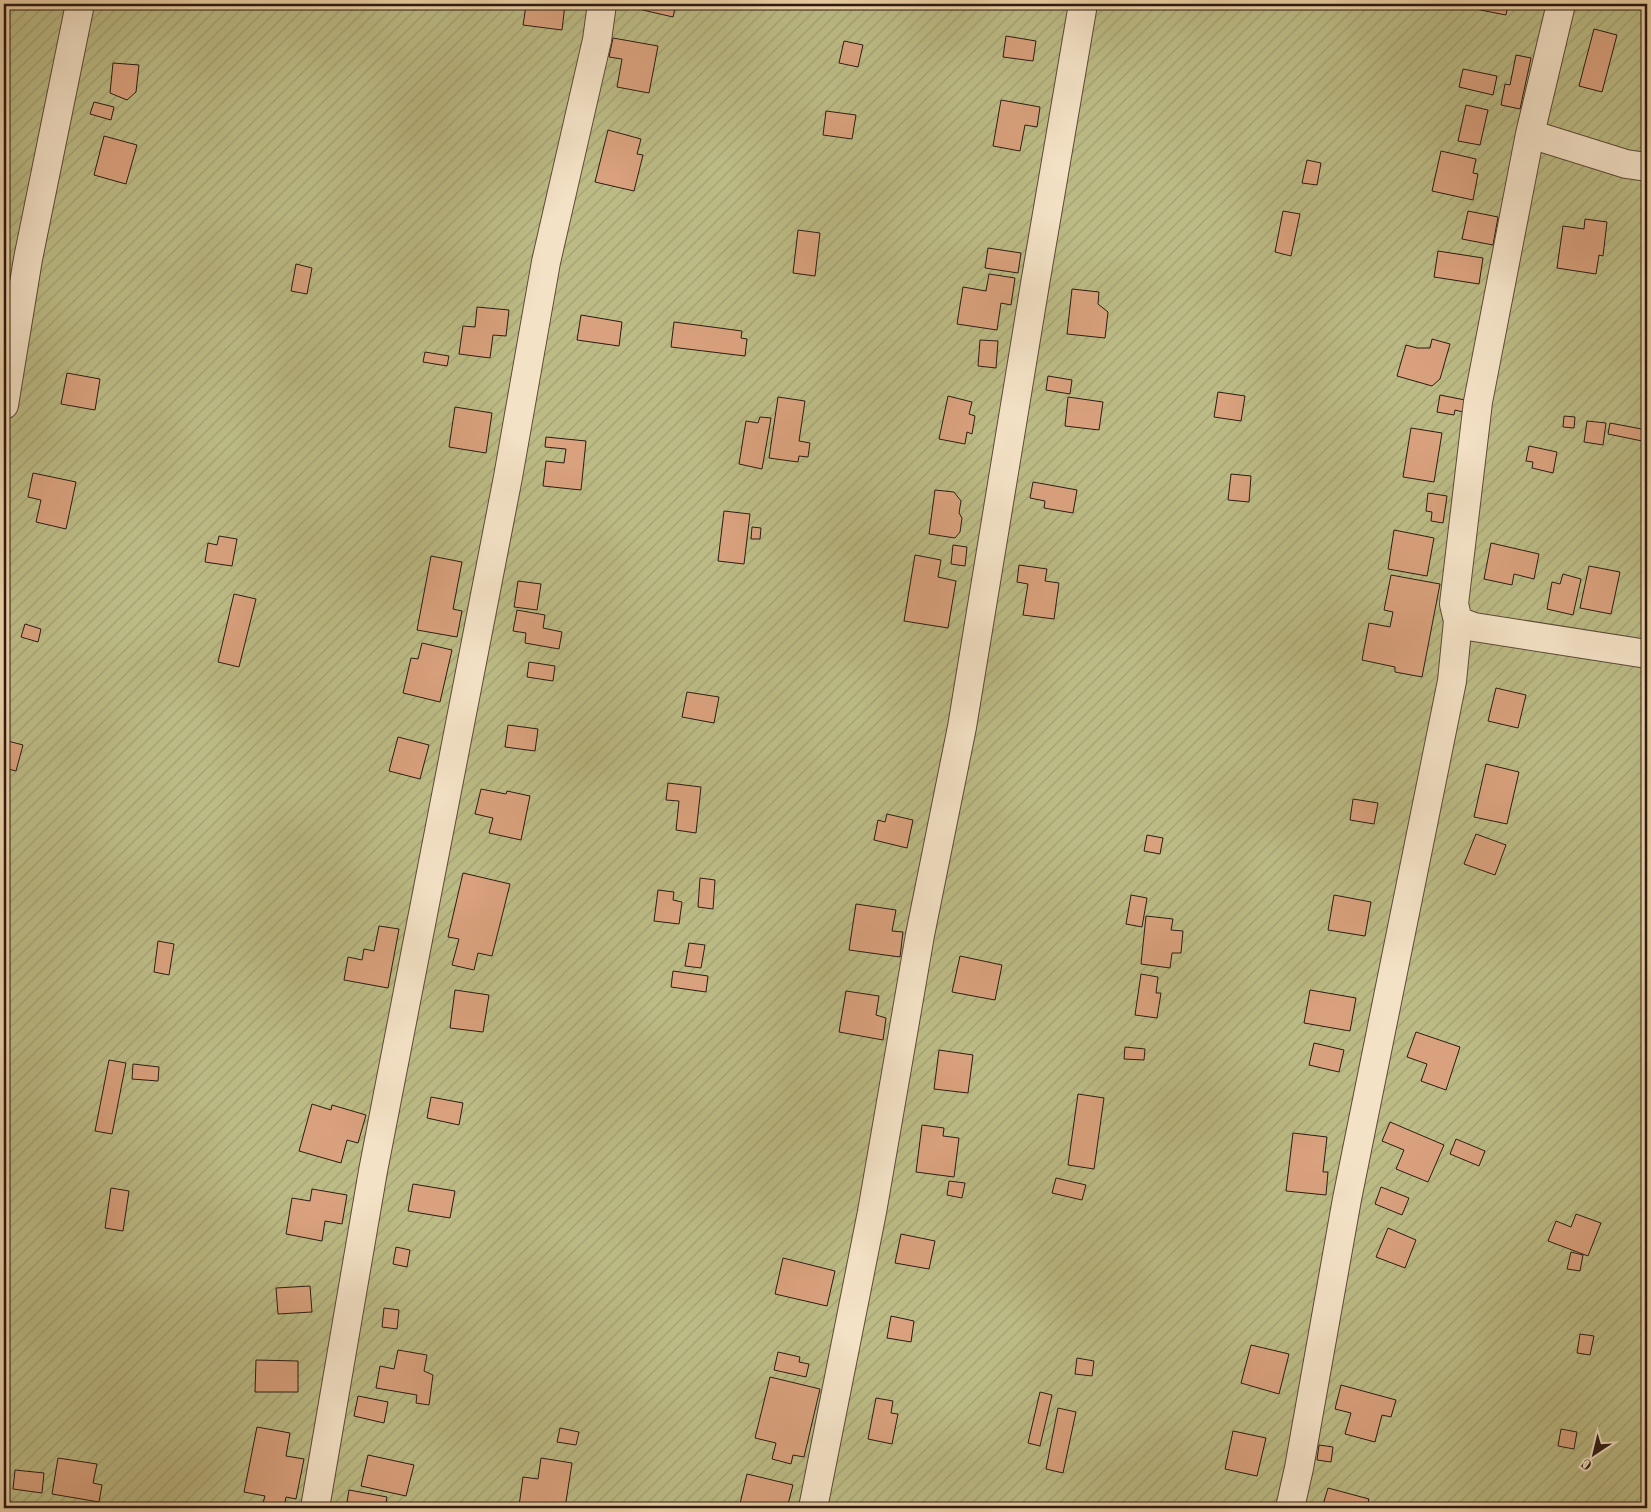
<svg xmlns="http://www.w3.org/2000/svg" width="1651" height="1512" viewBox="0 0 1651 1512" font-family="'Old Standard TT',serif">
<defs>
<pattern id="garden-furrows" width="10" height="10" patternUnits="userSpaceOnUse" patternTransform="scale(1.25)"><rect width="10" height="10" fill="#bcbb85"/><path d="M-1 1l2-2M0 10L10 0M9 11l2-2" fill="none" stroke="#a2a072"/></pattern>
</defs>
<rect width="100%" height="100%" fill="#eed2a8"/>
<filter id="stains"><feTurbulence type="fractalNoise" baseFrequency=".004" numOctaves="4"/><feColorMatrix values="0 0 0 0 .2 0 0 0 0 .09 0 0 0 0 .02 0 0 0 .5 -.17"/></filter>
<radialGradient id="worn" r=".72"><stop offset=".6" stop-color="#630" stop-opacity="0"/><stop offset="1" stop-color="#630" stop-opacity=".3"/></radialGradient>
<path fill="url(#garden-furrows)" stroke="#746b4c" d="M 4,4 L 1647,4 L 1647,1508 L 4,1508 Z"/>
<path fill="#d9a17d" stroke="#2c1b12" d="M 126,4 L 163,4 L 162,9 Z
M 520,4 L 565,4 L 562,30 L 523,25 L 526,6 L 520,5 Z
M 635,4 L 676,4 L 673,17 L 634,8 Z
M 1465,4 L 1508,4 L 1506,15 L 1465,7 Z
M 1594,29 L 1617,35 L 1602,92 L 1579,86 Z
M 1006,36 L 1036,41 L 1033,61 L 1003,57 Z
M 613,38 L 658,46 L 649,93 L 617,87 L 622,59 L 609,57 Z
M 844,41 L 863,45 L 858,67 L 839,63 Z
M 1516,55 L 1531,58 L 1520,109 L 1501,105 L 1505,84 L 1510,85 Z
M 113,63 L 139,65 L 136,92 L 127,100 L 110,93 Z
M 1463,69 L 1497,76 L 1493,95 L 1459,87 Z
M 1001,100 L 1040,107 L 1037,127 L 1025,125 L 1020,151 L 993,146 Z
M 94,102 L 114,107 L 111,120 L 90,114 Z
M 1466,105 L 1488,110 L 1480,145 L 1458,141 Z
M 826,111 L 856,115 L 852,139 L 823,135 Z
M 608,130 L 641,139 L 637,154 L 643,155 L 634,191 L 595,182 Z
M 104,136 L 137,145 L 126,184 L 94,175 Z
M 1441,151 L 1476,159 L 1473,173 L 1478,174 L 1473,200 L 1432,191 Z
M 1307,160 L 1321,163 L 1317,185 L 1302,183 Z
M 1283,211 L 1300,214 L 1291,256 L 1275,252 Z
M 1468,211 L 1498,217 L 1493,245 L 1462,239 Z
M 1585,219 L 1607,222 L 1603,256 L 1599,255 L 1596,274 L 1557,268 L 1563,226 L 1584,229 Z
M 798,230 L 820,233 L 815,276 L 793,273 Z
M 988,248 L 1021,253 L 1018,273 L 985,268 Z
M 1438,251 L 1483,258 L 1479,284 L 1434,277 Z
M 296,264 L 312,268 L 307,294 L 291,291 Z
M 989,274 L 1015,278 L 1011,305 L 1001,303 L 997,330 L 957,324 L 963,287 L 986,291 Z
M 1072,289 L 1099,292 L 1098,304 L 1108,312 L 1105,338 L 1067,334 Z
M 477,307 L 509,310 L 506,336 L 493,335 L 490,358 L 459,354 L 463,326 L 475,327 Z
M 581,315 L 622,322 L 619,346 L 577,340 Z
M 674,322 L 742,331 L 741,338 L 747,339 L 745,356 L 671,347 Z
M 1432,339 L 1450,344 L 1440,379 L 1432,386 L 1397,376 L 1406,345 L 1417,348 L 1430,348 Z
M 980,340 L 998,341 L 996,368 L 978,366 Z
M 425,352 L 449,356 L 447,366 L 423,362 Z
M 67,373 L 100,379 L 95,410 L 61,404 Z
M 1048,376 L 1072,380 L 1070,394 L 1046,390 Z
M 1218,392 L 1245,396 L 1241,421 L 1214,417 Z
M 1440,395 L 1465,400 L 1463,412 L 1455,410 L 1454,415 L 1437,412 Z
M 948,396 L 972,402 L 969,414 L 975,416 L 972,434 L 967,432 L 965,444 L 939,439 Z
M 778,397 L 805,401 L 799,441 L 810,443 L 808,457 L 799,456 L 798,462 L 769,458 Z
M 1068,397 L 1103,402 L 1099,430 L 1065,426 Z
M 455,407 L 492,413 L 486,453 L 449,447 Z
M 1564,416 L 1575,417 L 1574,428 L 1563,427 Z
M 760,417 L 771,418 L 762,469 L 739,464 L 746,421 L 758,423 Z
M 1587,421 L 1606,423 L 1603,445 L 1584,442 Z
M 1610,423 L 1647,430 L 1647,442 L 1608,434 Z
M 1411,428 L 1442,433 L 1434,482 L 1403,477 Z
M 546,437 L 586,441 L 581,490 L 543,486 L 546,461 L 564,463 L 566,449 L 545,447 Z
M 1529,446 L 1557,452 L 1553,473 L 1532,468 L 1533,462 L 1526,461 Z
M 33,473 L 76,482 L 66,529 L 36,522 L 41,500 L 28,497 Z
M 1231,474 L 1251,476 L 1249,502 L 1228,500 Z
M 1033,482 L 1077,490 L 1073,513 L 1044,508 L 1045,501 L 1030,498 Z
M 935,490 L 954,492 L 961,501 L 959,513 L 962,518 L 960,532 L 955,538 L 929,534 Z
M 1428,493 L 1447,496 L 1443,523 L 1431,521 L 1432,512 L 1426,511 Z
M 724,511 L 750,514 L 744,564 L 718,561 Z
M 752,527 L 761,528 L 760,539 L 751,539 Z
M 1394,530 L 1434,538 L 1427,576 L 1388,569 Z
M 219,536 L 237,539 L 232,566 L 205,562 L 208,543 L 217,545 Z
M 1491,543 L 1539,554 L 1534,579 L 1514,574 L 1512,585 L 1484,579 Z
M 953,545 L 967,547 L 965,566 L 951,564 Z
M 915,555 L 941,560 L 938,577 L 956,581 L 948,628 L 904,621 Z
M 431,556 L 462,562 L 453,609 L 462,611 L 457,637 L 417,630 Z
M 1019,565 L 1047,569 L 1045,581 L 1059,583 L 1054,619 L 1023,615 L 1028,584 L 1017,582 Z
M 1589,566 L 1620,572 L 1611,614 L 1580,608 Z
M 1563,574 L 1581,579 L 1573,615 L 1547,609 L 1552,582 L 1560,584 Z
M 1391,575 L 1440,584 L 1422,677 L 1395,672 L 1395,667 L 1362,660 L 1369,623 L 1390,627 L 1393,612 L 1384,610 Z
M 518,581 L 541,584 L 537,610 L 514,607 Z
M 234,594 L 256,599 L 239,667 L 218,662 Z
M 517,610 L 545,615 L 543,628 L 562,632 L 559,649 L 525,643 L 526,633 L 513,631 Z
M 25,624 L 41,629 L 38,642 L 21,637 Z
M 422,643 L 452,650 L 440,702 L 403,693 L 411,658 L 418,659 Z
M 529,662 L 555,666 L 553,681 L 527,677 Z
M 1496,688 L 1526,695 L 1518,728 L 1488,721 Z
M 687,692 L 719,697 L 714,723 L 682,717 Z
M 508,725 L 538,729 L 535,751 L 505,747 Z
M 398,737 L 429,745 L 420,779 L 389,771 Z
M 4,740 L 23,745 L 16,771 L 4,768 Z
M 1486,764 L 1519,772 L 1507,824 L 1474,817 Z
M 668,783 L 701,787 L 696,833 L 676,830 L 679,801 L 666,800 Z
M 481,789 L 506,794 L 507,791 L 530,796 L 521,840 L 489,833 L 493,818 L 475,814 Z
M 1353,799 L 1378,803 L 1374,824 L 1350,820 Z
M 887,814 L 913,820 L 907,848 L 874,840 L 878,820 L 885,822 Z
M 1476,834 L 1506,845 L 1495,875 L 1464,864 Z
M 1147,835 L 1163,838 L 1160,854 L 1144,851 Z
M 463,873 L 510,884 L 492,956 L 478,953 L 474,970 L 452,965 L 459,939 L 448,937 Z
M 700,878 L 715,880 L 713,909 L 698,907 Z
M 658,890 L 674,892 L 673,900 L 682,902 L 679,924 L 654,921 Z
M 1131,895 L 1147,898 L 1142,927 L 1126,924 Z
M 1334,895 L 1371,902 L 1365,936 L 1328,930 Z
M 856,904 L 896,910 L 892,931 L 903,932 L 900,957 L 849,950 Z
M 1146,916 L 1173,919 L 1171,930 L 1183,931 L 1181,953 L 1172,953 L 1170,968 L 1141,964 Z
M 379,926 L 399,929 L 388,988 L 344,980 L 348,957 L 362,960 L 364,949 L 374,951 Z
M 158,941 L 174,944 L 169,975 L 154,972 Z
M 689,943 L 705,945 L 701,968 L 685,966 Z
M 960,956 L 1002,965 L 995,1000 L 952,992 Z
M 673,971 L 708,976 L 706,992 L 671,987 Z
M 1141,974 L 1158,977 L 1156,993 L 1161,993 L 1157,1018 L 1135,1015 Z
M 455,990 L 489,995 L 483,1032 L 450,1028 Z
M 1310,990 L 1356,998 L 1350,1031 L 1304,1023 Z
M 846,991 L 879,996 L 876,1015 L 886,1018 L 883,1040 L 839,1032 Z
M 1416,1032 L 1460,1047 L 1446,1090 L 1421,1081 L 1427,1064 L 1407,1057 Z
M 1314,1043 L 1344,1050 L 1339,1072 L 1309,1065 Z
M 1125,1047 L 1145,1049 L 1144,1060 L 1124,1059 Z
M 939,1050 L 973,1055 L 968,1093 L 934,1089 Z
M 109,1060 L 126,1063 L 112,1134 L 95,1131 Z
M 133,1064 L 159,1067 L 158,1081 L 132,1079 Z
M 1078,1094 L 1104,1098 L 1094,1169 L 1068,1165 Z
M 431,1097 L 463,1103 L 459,1125 L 427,1118 Z
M 312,1104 L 331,1110 L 332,1105 L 366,1115 L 358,1143 L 347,1140 L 341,1163 L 299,1151 Z
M 1390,1122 L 1444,1145 L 1428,1182 L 1396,1169 L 1404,1150 L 1382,1141 Z
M 922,1125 L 944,1128 L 943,1136 L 959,1138 L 954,1177 L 916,1172 Z
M 1293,1133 L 1327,1137 L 1323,1172 L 1328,1172 L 1326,1195 L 1286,1191 Z
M 1456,1139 L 1485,1151 L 1479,1166 L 1450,1154 Z
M 1056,1178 L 1086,1185 L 1082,1200 L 1052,1193 Z
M 949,1181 L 965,1183 L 962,1198 L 947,1195 Z
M 413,1184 L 455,1191 L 450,1218 L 408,1211 Z
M 1381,1187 L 1409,1198 L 1402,1215 L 1375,1204 Z
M 111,1188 L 129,1191 L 123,1231 L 105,1228 Z
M 312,1189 L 347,1195 L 342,1224 L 325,1221 L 322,1241 L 286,1234 L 292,1198 L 310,1201 Z
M 1576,1214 L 1601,1223 L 1588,1256 L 1548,1241 L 1556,1221 L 1571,1227 Z
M 1388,1228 L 1416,1240 L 1405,1268 L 1376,1257 Z
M 901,1234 L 935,1241 L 929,1269 L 895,1263 Z
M 396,1247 L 410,1250 L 407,1267 L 393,1264 Z
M 1571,1252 L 1583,1255 L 1580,1271 L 1567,1269 Z
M 783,1258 L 835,1271 L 827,1306 L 775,1294 Z
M 310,1286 L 312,1312 L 278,1314 L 276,1288 Z
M 384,1308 L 399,1310 L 397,1329 L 382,1327 Z
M 891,1316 L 914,1321 L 911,1342 L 887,1338 Z
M 1580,1334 L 1594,1336 L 1590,1355 L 1577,1353 Z
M 1251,1345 L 1289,1354 L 1279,1394 L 1241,1383 Z
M 398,1350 L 427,1355 L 424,1371 L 433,1375 L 429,1405 L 416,1403 L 417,1395 L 376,1388 L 380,1366 L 394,1369 Z
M 778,1352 L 800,1357 L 799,1362 L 809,1364 L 806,1377 L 774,1370 Z
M 1077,1358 L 1094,1361 L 1092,1376 L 1075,1374 Z
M 256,1360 L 298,1361 L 298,1392 L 255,1392 Z
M 770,1377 L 820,1389 L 804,1457 L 793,1455 L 791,1464 L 772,1459 L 776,1443 L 755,1438 Z
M 1341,1385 L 1396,1400 L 1391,1417 L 1382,1415 L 1375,1442 L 1345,1434 L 1351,1413 L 1335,1409 Z
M 1040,1392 L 1052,1395 L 1040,1446 L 1028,1443 Z
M 358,1396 L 388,1402 L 384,1423 L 354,1416 Z
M 876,1398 L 893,1401 L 891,1413 L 898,1414 L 892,1444 L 868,1439 Z
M 1058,1408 L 1076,1412 L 1063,1473 L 1046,1469 Z
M 257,1427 L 290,1433 L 286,1456 L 304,1459 L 296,1499 L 286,1497 L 284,1508 L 262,1507 L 265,1496 L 244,1492 Z
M 560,1428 L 579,1432 L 576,1445 L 557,1442 Z
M 1561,1429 L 1577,1432 L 1574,1449 L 1558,1446 Z
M 1233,1431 L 1266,1438 L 1257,1476 L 1225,1469 Z
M 1319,1445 L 1333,1447 L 1331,1462 L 1317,1460 Z
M 368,1455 L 414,1465 L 406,1496 L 361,1486 Z
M 58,1458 L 97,1464 L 93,1483 L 102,1485 L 99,1502 L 52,1494 Z
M 541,1458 L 572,1463 L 565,1508 L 500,1508 L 501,1503 L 519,1506 L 523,1477 L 538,1479 Z
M 15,1470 L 44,1473 L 42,1493 L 13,1489 Z
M 747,1474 L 793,1485 L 787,1508 L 739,1508 Z
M 1328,1488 L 1369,1499 L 1367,1508 L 1322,1508 Z
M 349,1490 L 387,1497 L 385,1508 L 346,1508 Z"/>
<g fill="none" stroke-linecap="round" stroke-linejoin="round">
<g stroke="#5c4938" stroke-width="30">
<path id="minor" d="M 1530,134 L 1626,164 L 1647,167
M 4,405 L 28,259 L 80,4
M 1458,621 L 1474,627 L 1647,654
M 315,1508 L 373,1171 L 508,477 L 546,262 L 597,40 L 602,4
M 813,1508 L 872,1212 L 920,935 L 962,727 L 1035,284 L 1083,4
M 1290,1508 L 1299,1468 L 1347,1199 L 1452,681 L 1458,621 L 1454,604 L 1478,402 L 1530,134 L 1561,4"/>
</g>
<use href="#minor" stroke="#f4e2c6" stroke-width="28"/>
</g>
<rect width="1651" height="1512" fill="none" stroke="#eed2a8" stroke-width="20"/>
<rect x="5" y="5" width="1641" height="1502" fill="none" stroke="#2c1b12" stroke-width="2.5"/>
<rect x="10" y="10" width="1631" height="1492" fill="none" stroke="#2c1b12"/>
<g transform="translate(1594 1454) rotate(215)" stroke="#f4e2c6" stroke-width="4" paint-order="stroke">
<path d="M0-4L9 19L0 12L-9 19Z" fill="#2c1b12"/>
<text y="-8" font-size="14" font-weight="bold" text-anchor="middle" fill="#2c1b12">С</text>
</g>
<rect width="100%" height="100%" filter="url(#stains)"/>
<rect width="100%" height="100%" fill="url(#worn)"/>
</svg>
